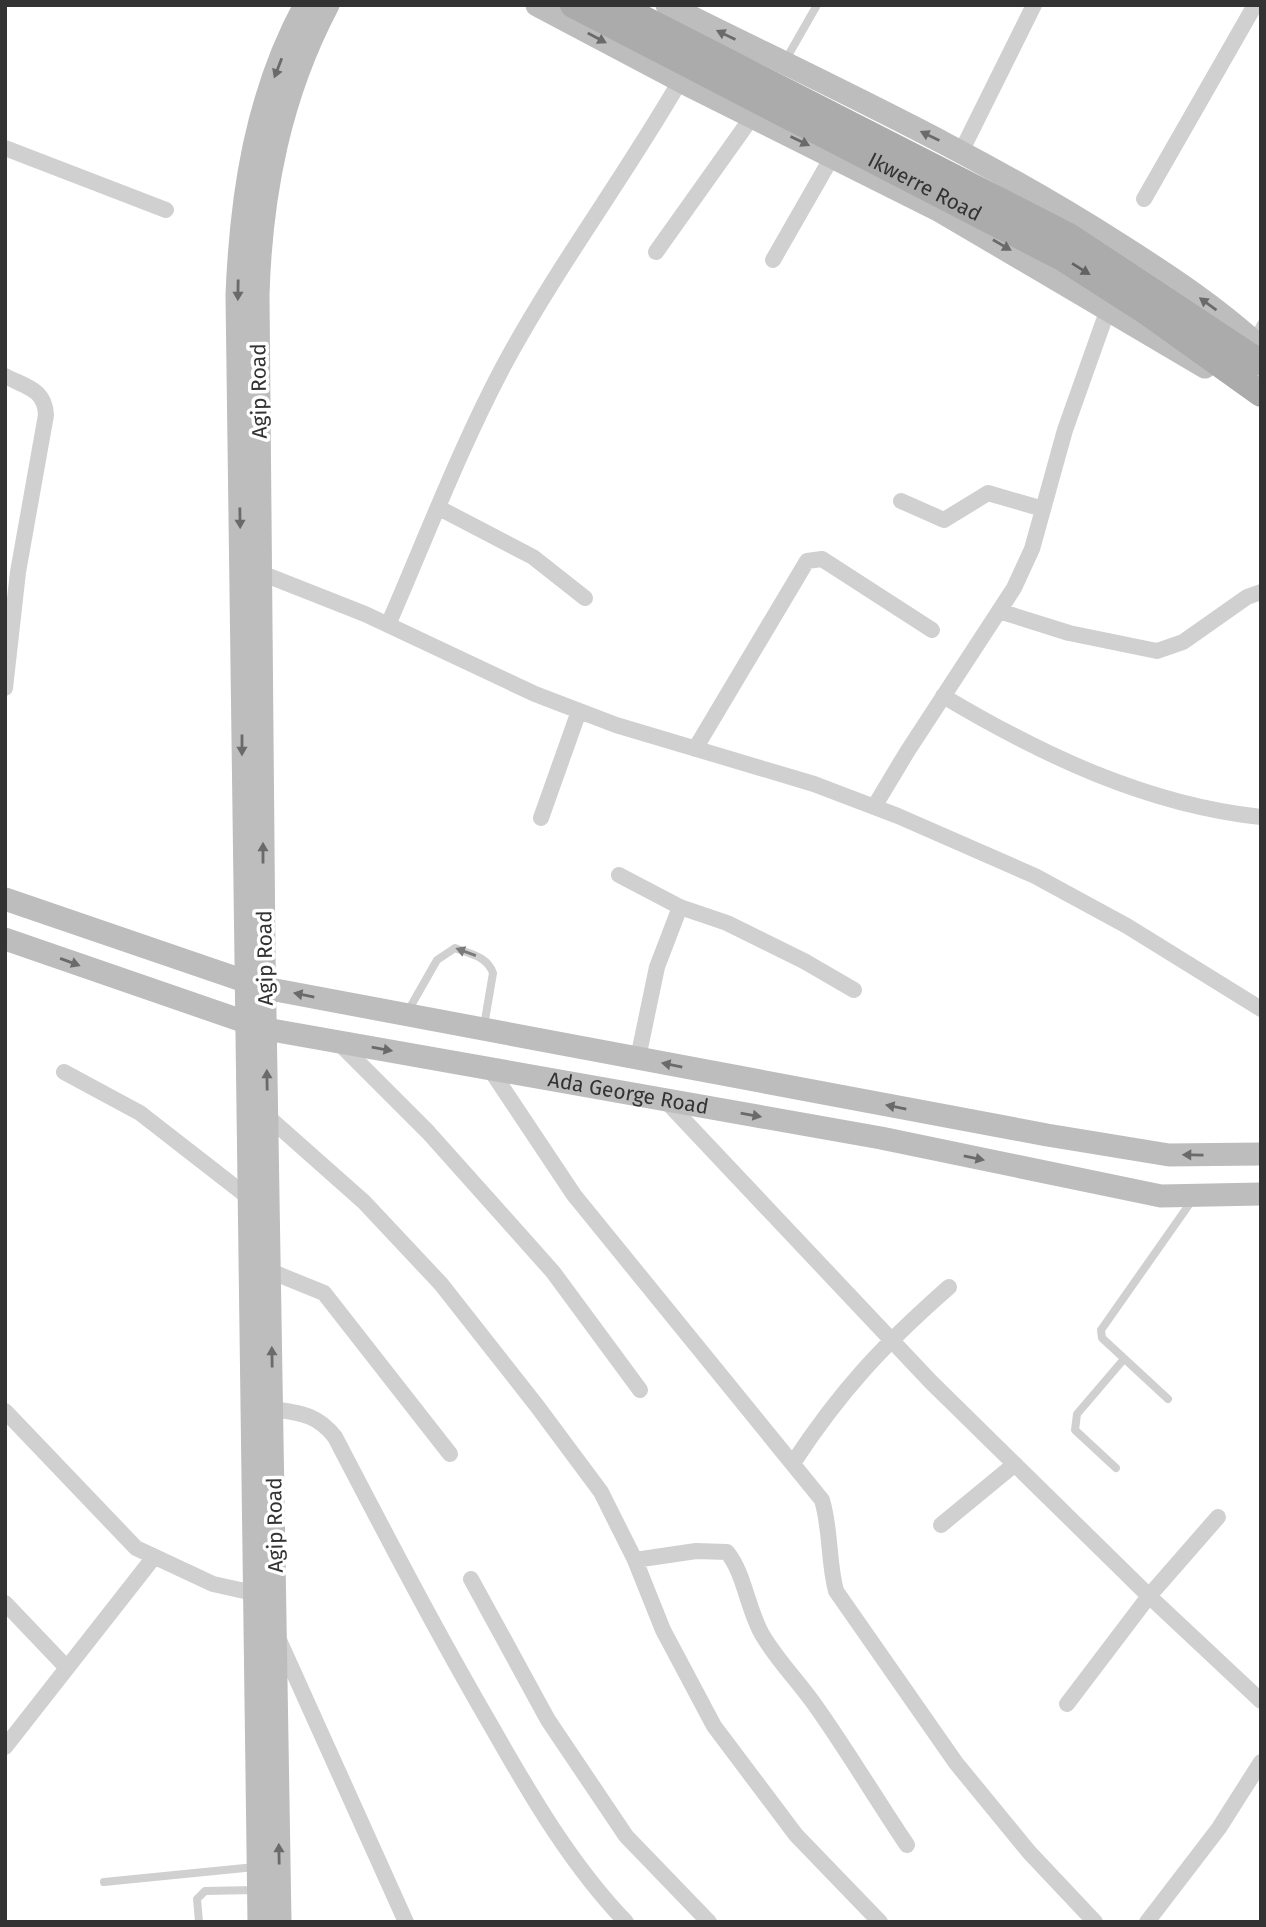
<svg xmlns="http://www.w3.org/2000/svg" width="1266" height="1927" viewBox="0 0 1266 1927" font-family="'Fira Sans',sans-serif">
<rect width="100%" height="100%" fill="#fff"/>
<g fill="none" stroke-linecap="round" stroke-linejoin="round">
<path stroke="#d0d0d0" stroke-width="8" d="M 785,61 L 817,5
M 1254,337 L 1261,324
M 408,1011 L 437,960 L 455,948 C 470,954 487,956 493,973 L 484,1026
M 1168,1399 L 1102,1338 L 1101,1330 L 1193,1199
M 1116,1468 L 1075,1430 L 1077,1414 L 1124,1359
M 104,1882 L 255,1867
M 199,1922 L 197,1899 L 205,1891 L 255,1890"/>
<path stroke="#d0d0d0" stroke-width="16" d="M 5,148 L 166,210
M 961,152 L 1034,5
M 1144,199 L 1255,5
M 656,252 L 752,117
M 773,260 L 832,157
M 5,376 C 26,387 45,389 46,415 L 18,572 L 5,688
M 901,501 L 944,520 L 988,493 L 1043,509
M 439,508 L 533,557 L 585,598
M 261,573 L 365,614 L 535,694 L 616,725 L 814,784 L 898,816 L 1035,876 L 1127,926 L 1261,1009
M 999,611 L 1069,633 L 1157,651 L 1183,642 L 1247,597 L 1261,592
M 388,625 C 425,540 460,448 503,367 C 556,268 624,178 680,81
M 943,696 C 1040,754 1147,805 1261,817
M 695,749 L 807,561 L 822,559 L 932,630
M 874,807 L 907,752 L 1014,588 L 1032,549 L 1065,430 L 1108,309
M 541,818 L 579,711
M 619,875 L 680,907 L 727,923 L 804,961 L 854,990
M 338,1042 L 428,1132 L 553,1272 L 640,1390
M 638,1058 L 657,967 L 680,907
M 490,1069 L 574,1195 L 822,1500 C 831,1530 828,1561 836,1591 L 956,1763 L 1029,1852 L 1095,1922
M 64,1072 L 140,1113 L 248,1197
M 664,1099 L 931,1382 L 1149,1596 L 1261,1701
M 267,1116 L 364,1202 L 441,1284 L 537,1406 L 601,1492 L 635,1560 L 663,1630 L 714,1726 L 796,1835 L 880,1922
M 270,1271 L 324,1293 L 450,1454
M 273,1409 C 300,1413 317,1414 335,1437 C 386,1535 437,1633 493,1729 C 531,1796 572,1866 626,1922
M 5,1411 L 136,1548 L 213,1584 L 263,1595
M 793,1463 C 841,1390 883,1345 949,1287
M 941,1525 L 1015,1464
M 635,1560 L 696,1551 L 727,1552 C 745,1574 747,1609 763,1636 C 778,1661 798,1681 815,1705 C 847,1750 876,1799 907,1845
M 471,1579 L 548,1720 L 626,1836 L 709,1922
M 5,1603 L 67,1668
M 279,1640 L 406,1922
M 1067,1704 L 1149,1596 L 1218,1517
M 5,1747 L 154,1557
M 1147,1922 L 1219,1828 L 1261,1762"/>
<g stroke="#bdbdbd" stroke-width="23">
<path d="M 537,5 L 694,88 L 940,211 L 1205,367"/>
<path d="M 667,5 C 819,81 976,152 1119,244 C 1168,275 1218,308 1261,348"/>
<path d="M 5,899 L 265,988 L 1047,1135 L 1169,1155 L 1261,1154"/>
<path id="s1" d="M 5,939 L 266,1029 L 881,1138 L 1161,1196 L 1261,1194"/>
<path d="M 259,1922 L 237,295 C 241,195 256,95 305,5"/>
<path d="M 280,1922 L 264,954 L 258,295 C 261,193 280,96 328,5"/>
</g>
<g stroke="#ababab" stroke-width="26">
<path id="s2" d="M 573,5 L 1064,259 L 1145,311 L 1261,394"/>
<path d="M 617,5 L 1069,236 L 1261,363"/>
</g>
</g>
<defs><path id="oneway-solid" d="M-6-.8H1V-3.2L6.5 0L1 3.2V.8H-6Z" transform="scale(1.75)"/></defs>
<g fill="#6a6a6a">
<use href="#oneway-solid" transform="translate(726 35) rotate(-154)"/>
<use href="#oneway-solid" transform="translate(597 38) rotate(28)"/>
<use href="#oneway-solid" transform="translate(278 68) rotate(111)"/>
<use href="#oneway-solid" transform="translate(930 136) rotate(-154)"/>
<use href="#oneway-solid" transform="translate(800 141) rotate(26)"/>
<use href="#oneway-solid" transform="translate(1002 245) rotate(30)"/>
<use href="#oneway-solid" transform="translate(238 290) rotate(91)"/>
<use href="#oneway-solid" transform="translate(1208 304) rotate(-144)"/>
<use href="#oneway-solid" transform="translate(240 518) rotate(89)"/>
<use href="#oneway-solid" transform="translate(242 745) rotate(90)"/>
<use href="#oneway-solid" transform="translate(263 853) rotate(-90)"/>
<use href="#oneway-solid" transform="translate(70 962) rotate(20)"/>
<use href="#oneway-solid" transform="translate(304 995) rotate(-169)"/>
<use href="#oneway-solid" transform="translate(382 1049) rotate(10)"/>
<use href="#oneway-solid" transform="translate(672 1065) rotate(-169)"/>
<use href="#oneway-solid" transform="translate(267 1080) rotate(-91)"/>
<use href="#oneway-solid" transform="translate(896 1107) rotate(-169)"/>
<use href="#oneway-solid" transform="translate(751 1115) rotate(10)"/>
<use href="#oneway-solid" transform="translate(1193 1155) rotate(-179)"/>
<use href="#oneway-solid" transform="translate(974 1158) rotate(12)"/>
<use href="#oneway-solid" transform="translate(272 1357) rotate(-91)"/>
<use href="#oneway-solid" transform="translate(279 1854) rotate(-91)"/>
</g>
<use fill="#636363" href="#oneway-solid" transform="translate(1081 269) rotate(32)"/>
<use fill="#7a7a7a" href="#oneway-solid" transform="translate(466 952) rotate(-160)"/>
<g text-anchor="middle" stroke-width="7" stroke-linejoin="round" paint-order="stroke">
<g font-size="21" fill="#333" stroke="#fff">
<text dy="7" stroke="none"><textPath href="#s2" startOffset="396">Ikwerre Road</textPath></text>
<text transform="translate(259 391) rotate(-91)" y="7">Agip Road</text>
<text transform="translate(265 958) rotate(-91)" y="7">Agip Road</text>
<text dy="7" stroke="none"><textPath href="#s1" startOffset="644">Ada George Road</textPath></text>
<text transform="translate(275 1525) rotate(-91)" y="7">Agip Road</text>
</g>
</g>
<rect width="1266" height="1927" fill="none" stroke="#333333" stroke-width="14"/>
</svg>
